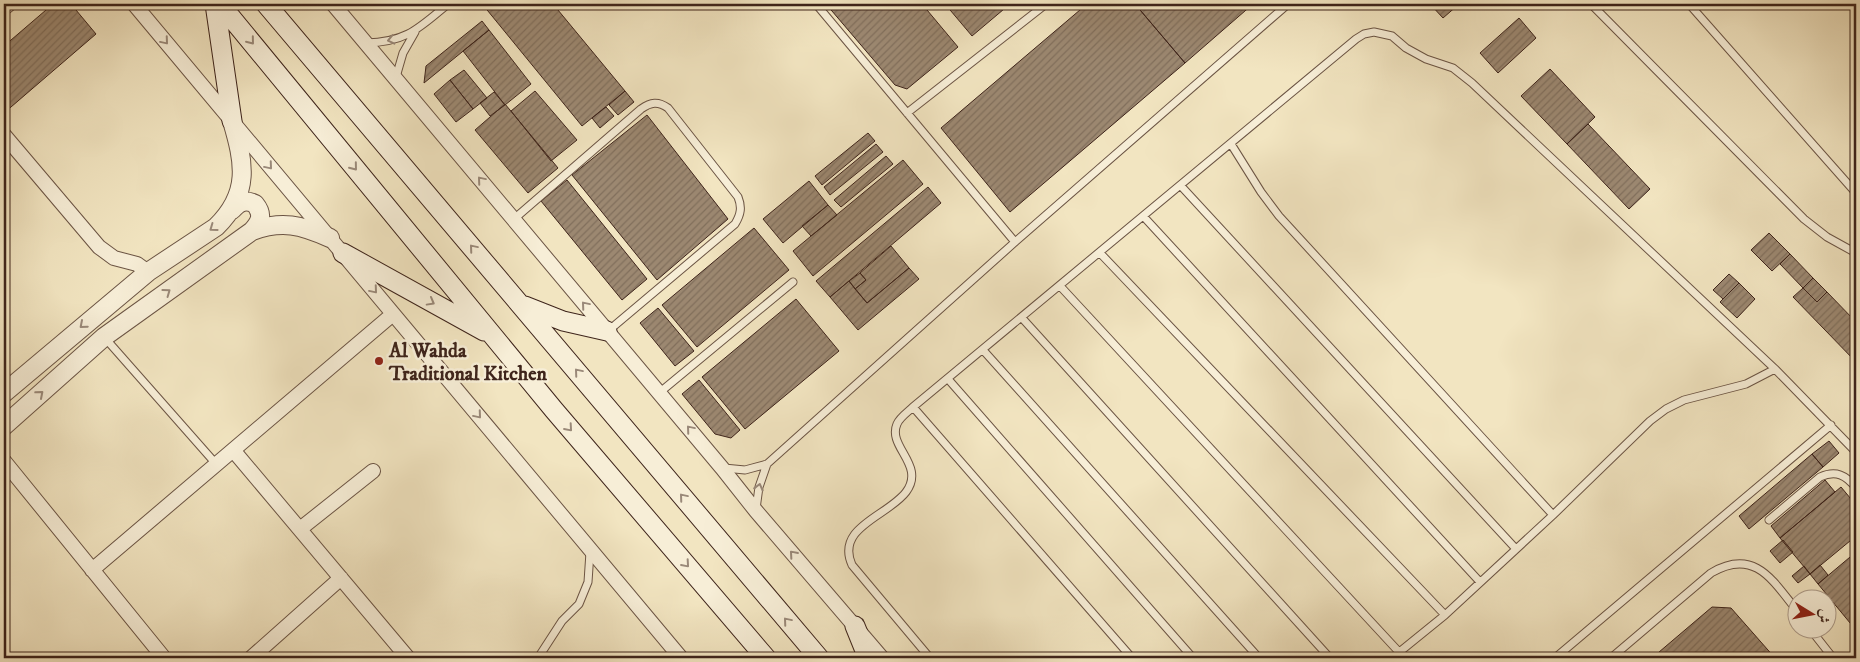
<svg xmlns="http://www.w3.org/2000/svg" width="1860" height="662" viewBox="0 0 1860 662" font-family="'IM FELL DW Pica',Amiri,serif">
<defs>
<pattern id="building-hatch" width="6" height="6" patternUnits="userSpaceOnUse" patternTransform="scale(1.25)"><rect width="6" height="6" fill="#9c8871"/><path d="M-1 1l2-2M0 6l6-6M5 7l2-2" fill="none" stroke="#816f5c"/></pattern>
</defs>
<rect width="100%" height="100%" fill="#f2e5c1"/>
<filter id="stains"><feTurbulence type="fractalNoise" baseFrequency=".004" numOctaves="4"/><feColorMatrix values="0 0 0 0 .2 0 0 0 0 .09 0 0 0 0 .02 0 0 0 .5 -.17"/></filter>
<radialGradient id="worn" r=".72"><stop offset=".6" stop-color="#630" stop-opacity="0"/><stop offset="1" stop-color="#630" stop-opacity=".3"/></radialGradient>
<path fill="url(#building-hatch)" stroke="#3e241b" d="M 53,4 L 71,4 L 96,34 L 4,113 L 4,46 Z
M 356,4 L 380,4 L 375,8 L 357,6 Z
M 484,4 L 553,4 L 625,91 L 582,126 L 483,5 Z
M 826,4 L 922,4 L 958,47 L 907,89 L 895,85 Z
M 945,4 L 1010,4 L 972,36 Z
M 1087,4 L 1135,4 L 1185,63 L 1010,212 L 941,128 Z
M 1135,4 L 1253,4 L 1185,63 Z
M 1430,4 L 1457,4 L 1458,5 L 1443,18 Z
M 1519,18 L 1536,38 L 1498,73 L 1480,53 Z
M 482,21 L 489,30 L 424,83 L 426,66 Z
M 489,30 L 531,84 L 505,105 L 463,51 Z
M 1550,69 L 1595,117 L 1567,144 L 1521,96 Z
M 464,70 L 487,98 L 473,109 L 450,80 Z
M 450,80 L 473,109 L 456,122 L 434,94 Z
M 535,91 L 577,140 L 551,161 L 511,111 Z
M 625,91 L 634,102 L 618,115 L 609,105 Z
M 494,92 L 505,105 L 490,116 L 480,103 Z
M 505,104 L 558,168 L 528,193 L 475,130 Z
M 606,107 L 614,116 L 600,128 L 592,118 Z
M 647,115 L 728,219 L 657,280 L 572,175 Z
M 1588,124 L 1650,189 L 1629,209 L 1567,144 Z
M 868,133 L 875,141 L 822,185 L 815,176 Z
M 876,144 L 883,152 L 830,195 L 824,187 Z
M 886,156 L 893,164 L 841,207 L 834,200 Z
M 903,160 L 923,184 L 813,276 L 793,251 Z
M 567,180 L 647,279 L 622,300 L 541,201 Z
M 809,181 L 828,205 L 783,243 L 763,219 Z
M 928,187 L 941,203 L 830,297 L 816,281 Z
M 828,205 L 837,215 L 811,236 L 802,226 Z
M 754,228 L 789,270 L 697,347 L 662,305 Z
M 1769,233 L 1790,254 L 1772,271 L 1751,250 Z
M 891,246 L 909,268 L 867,303 L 855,289 L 866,280 L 860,273 Z
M 1790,254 L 1813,278 L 1803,288 L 1780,264 Z
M 909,268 L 919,279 L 858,330 L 830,297 L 849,281 L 867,303 Z
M 860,273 L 866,280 L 855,289 L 849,281 Z
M 1729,274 L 1739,283 L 1723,299 L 1713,290 Z
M 1813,278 L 1827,292 L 1817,302 L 1803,288 Z
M 1739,283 L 1755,299 L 1737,318 L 1720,302 Z
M 1803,288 L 1817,302 L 1827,292 L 1856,322 L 1856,362 L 1793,297 Z
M 796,299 L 839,351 L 745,429 L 702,377 Z
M 658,308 L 694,351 L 675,366 L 640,323 Z
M 699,380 L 740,430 L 731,438 L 715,434 L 682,394 Z
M 1829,441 L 1839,453 L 1823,467 L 1812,454 Z
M 1812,454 L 1823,467 L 1749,529 L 1739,516 Z
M 1825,480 L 1835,492 L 1780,538 L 1771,526 Z
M 1841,487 L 1856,505 L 1856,536 L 1810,574 L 1780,538 Z
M 1783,540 L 1793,552 L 1780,563 L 1770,551 Z
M 1856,552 L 1856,628 L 1855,629 L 1818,584 Z
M 1820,565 L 1828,575 L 1818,584 L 1810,574 Z
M 1804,566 L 1810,574 L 1798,583 L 1792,576 Z
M 1712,607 L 1731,608 L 1775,658 L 1652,658 Z"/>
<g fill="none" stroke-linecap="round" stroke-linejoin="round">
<g stroke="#6b5444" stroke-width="9">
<path id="service" d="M 816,4 L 1015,242
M 1591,4 L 1804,219 L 1827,237 L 1856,253
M 1689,4 L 1856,193
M 366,43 C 407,42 419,28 448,4
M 396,77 L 403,53 L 415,32
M 907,113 L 1046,4
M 1231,144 L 1261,192 L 1279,216 L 1553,515
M 1181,186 L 1516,549
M 1144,217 L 1480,582
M 514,219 L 641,109 C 651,102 658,101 668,108 L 738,197 C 742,207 741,214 735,224 L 608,331
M 1100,253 L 1445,615
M 1060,286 L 1399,652
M 1022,318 L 1330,658
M 105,338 L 217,465
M 983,350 L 1259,658
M 948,379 L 1193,658
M 659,393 L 793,282
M 913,407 L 1132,658
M 724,468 L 745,470 L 767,464 L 1015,242 L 1288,4
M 756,509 L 759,487 L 767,464
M 1769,520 L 1820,477 C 1836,470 1846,475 1856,488
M 1811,630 L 1833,658
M 538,658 L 562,621 L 579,604 L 588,582 L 590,552
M 930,658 L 852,565 C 835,527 888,516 906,492 C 926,465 887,447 897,424 C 900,417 908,412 913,407 L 1356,39 L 1364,34 L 1374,32 L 1392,36 L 1406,48 L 1426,59 L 1453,68 L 1472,83 L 1775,369 L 1856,452
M 1392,658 L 1445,615 L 1553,515 L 1650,421 L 1666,409 L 1684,400 L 1746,384 L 1775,369
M 1555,658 L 1831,425
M 1611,658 L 1711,573 C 1755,547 1773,581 1798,612"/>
</g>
<g stroke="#6b5444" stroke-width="16">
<path id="minor" d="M 134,4 L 681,658
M 333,4 L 722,468 L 756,511 L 882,658
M 4,8 L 9,4
M 4,135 L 99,247 L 114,258 L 137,264 L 148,272
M 233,450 L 408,658
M 4,461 L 164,658
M 300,529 L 373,471
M 92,570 L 393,314
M 251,658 L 341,578"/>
</g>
<g stroke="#6b5444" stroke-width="20">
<path id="tertiary" d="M 232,210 C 239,202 245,199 255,204 C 264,215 260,222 252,231
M 4,393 L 148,272 L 216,227 C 251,193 244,162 232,121
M 4,426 L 104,337 L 252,231 C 282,220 301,225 330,238"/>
</g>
<g stroke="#3e241b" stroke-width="21">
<path id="secondary" d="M 215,4 L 232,121
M 220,4 L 554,410 L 766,658
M 266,4 L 819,658
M 343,253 L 484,331
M 525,306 L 563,321 L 607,331
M 855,626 L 868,658"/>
</g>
<use href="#service" stroke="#f7eed7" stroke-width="7"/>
<use href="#minor" stroke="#f7eed7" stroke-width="14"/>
<use href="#tertiary" stroke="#f7eed7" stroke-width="18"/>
<use href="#secondary" stroke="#f7eed7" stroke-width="19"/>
</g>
<defs><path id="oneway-chevron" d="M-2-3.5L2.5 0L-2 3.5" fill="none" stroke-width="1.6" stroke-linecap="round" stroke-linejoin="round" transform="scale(1.25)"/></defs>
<g stroke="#9a8979">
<use href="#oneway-chevron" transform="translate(391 40) rotate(167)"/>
<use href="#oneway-chevron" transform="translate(165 41) rotate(50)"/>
<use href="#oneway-chevron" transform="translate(251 41) rotate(51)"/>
<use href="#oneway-chevron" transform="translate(269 166) rotate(50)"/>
<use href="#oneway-chevron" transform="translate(354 167) rotate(51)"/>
<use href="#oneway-chevron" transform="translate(481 180) rotate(-130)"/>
<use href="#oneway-chevron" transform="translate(213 228) rotate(144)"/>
<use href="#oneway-chevron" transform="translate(473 248) rotate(-130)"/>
<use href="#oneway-chevron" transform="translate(374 290) rotate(50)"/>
<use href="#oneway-chevron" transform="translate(167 292) rotate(-36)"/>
<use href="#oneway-chevron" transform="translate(431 302) rotate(29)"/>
<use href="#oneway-chevron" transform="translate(585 305) rotate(-130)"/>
<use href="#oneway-chevron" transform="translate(83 325) rotate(139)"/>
<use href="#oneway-chevron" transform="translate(578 372) rotate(-130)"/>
<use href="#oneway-chevron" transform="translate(40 394) rotate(-41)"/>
<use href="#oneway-chevron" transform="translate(478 415) rotate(50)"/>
<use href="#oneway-chevron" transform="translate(569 428) rotate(49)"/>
<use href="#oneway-chevron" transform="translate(690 429) rotate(-130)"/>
<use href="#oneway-chevron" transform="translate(759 487) rotate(-76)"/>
<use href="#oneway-chevron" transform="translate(683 497) rotate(-130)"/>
<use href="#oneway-chevron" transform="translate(793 554) rotate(-131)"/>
<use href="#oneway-chevron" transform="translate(686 564) rotate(49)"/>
<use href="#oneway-chevron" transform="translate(787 621) rotate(-130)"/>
</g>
<circle fill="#8f2418" stroke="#f7eed7" stroke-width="2" cx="379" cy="361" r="5"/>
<g text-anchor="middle" stroke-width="5" stroke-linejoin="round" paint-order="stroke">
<g font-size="20" font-weight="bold" fill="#3e241b" stroke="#f7eed7" text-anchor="start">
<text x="389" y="357">Al Wahda<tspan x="389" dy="23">Traditional Kitchen</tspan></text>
</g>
</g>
<rect width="1860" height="662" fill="none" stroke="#f2e5c1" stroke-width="20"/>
<rect x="5" y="5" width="1850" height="652" fill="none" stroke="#3e241b" stroke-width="2.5"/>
<rect x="10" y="10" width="1840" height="642" fill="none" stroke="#3e241b"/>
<g transform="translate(1812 614) rotate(100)"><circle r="24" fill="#f7eed7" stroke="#ad9d8c"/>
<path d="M0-4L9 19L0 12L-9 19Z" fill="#8f2418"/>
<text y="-8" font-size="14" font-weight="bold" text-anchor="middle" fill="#3e241b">ش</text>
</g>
<rect width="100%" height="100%" filter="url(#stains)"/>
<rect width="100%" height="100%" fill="url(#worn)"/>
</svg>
